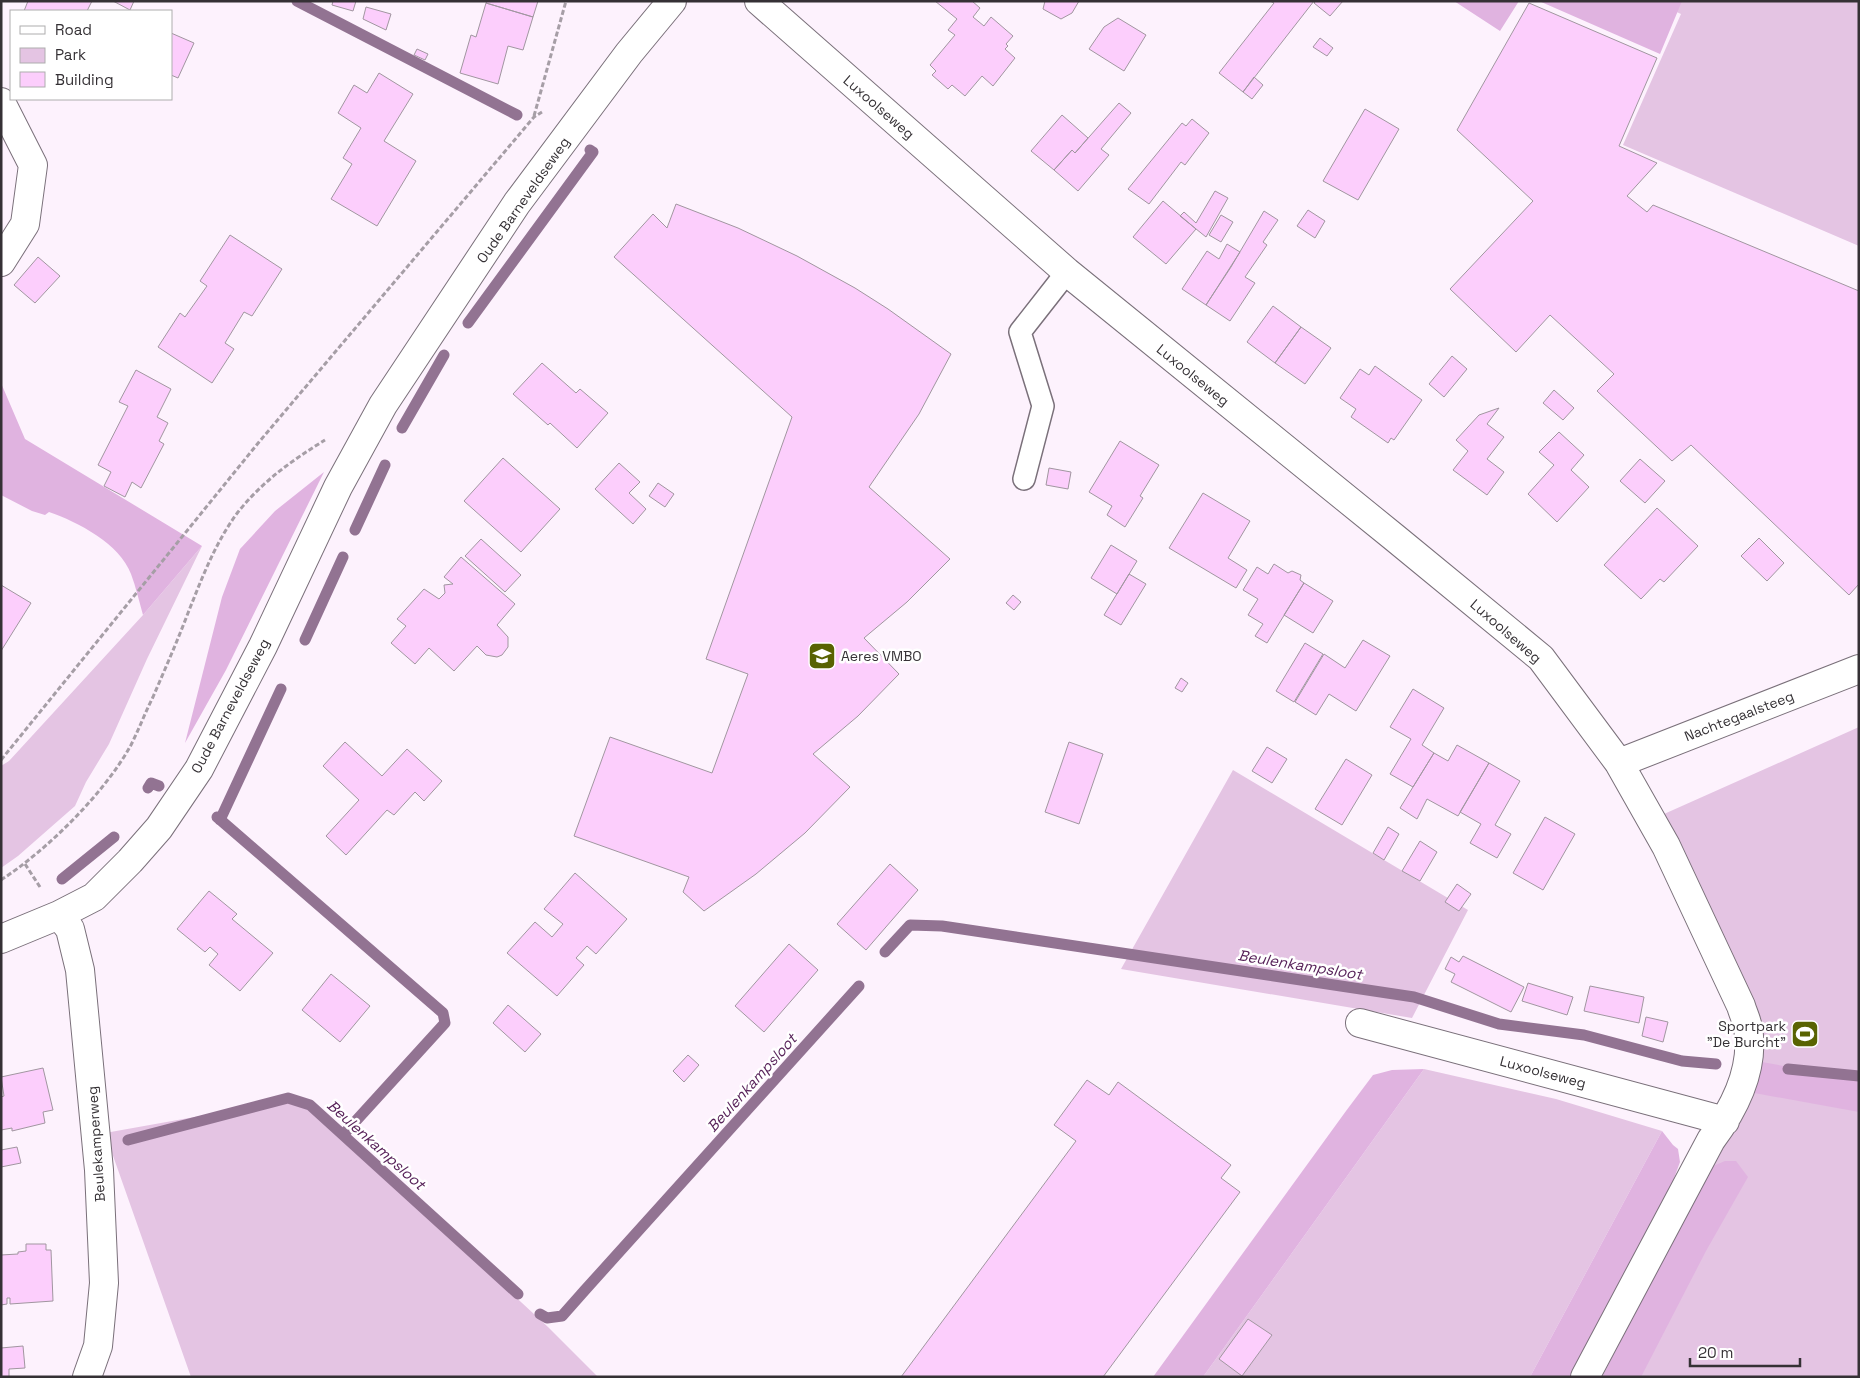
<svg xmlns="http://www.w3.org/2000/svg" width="1860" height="1378" viewBox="0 0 1860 1378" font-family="'Space Grotesk',sans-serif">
<rect width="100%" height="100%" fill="#fdf2fd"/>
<path fill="#e4c4e3" d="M 1653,1 L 1859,1 L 1859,246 L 1623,145 L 1681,14 Z
M 202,546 L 147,659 L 109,744 L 86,782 L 75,806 L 18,856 L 1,868 L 1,766 L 9,761 L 143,615 Z
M 1859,727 L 1859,1377 L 1606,1377 L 1757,1081 L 1745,987 L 1664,814 Z
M 1233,770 L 1468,910 L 1412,1018 L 1121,969 Z
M 1424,1069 L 1556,1099 L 1662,1131 L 1530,1377 L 1203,1377 Z
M 300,1098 L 548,1327 L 598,1377 L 191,1377 L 105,1133 Z"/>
<path fill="#e0b3e0" d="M 1454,1 L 1519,1 L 1500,31 Z
M 1539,1 L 1682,1 L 1660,54 Z
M 1,383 L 25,439 L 202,546 L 143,615 C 139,601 136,587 131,574 C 120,544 78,522 49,512 L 45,515 L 32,511 L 1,495 Z
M 324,472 L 226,670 L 185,743 L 222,597 L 240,549 L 275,511 Z
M 1762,1062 L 1859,1080 L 1859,1112 L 1754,1093 Z
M 1424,1069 L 1203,1377 L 1153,1377 L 1346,1111 L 1373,1075 L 1392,1070 Z
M 1662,1131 L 1673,1145 L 1678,1149 L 1680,1162 L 1669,1192 L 1572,1377 L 1530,1377 Z
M 1725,1161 L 1736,1161 L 1748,1177 L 1706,1251 L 1641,1377 L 1602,1377 L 1692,1201 L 1713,1166 Z"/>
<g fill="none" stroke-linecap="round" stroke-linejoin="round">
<path stroke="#927392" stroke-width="11" d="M 297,1 L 517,115
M 468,323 L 593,152 L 590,150
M 402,428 L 444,355
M 355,530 L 385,465
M 305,640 L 343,557
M 148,788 L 151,783 L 159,786
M 217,817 L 443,1013 L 445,1023 L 343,1135
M 220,820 L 281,689
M 62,879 L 114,837
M 885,952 L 910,925 L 942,926 L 1414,997 L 1499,1024 L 1584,1035 L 1682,1061 L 1716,1064
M 1788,1069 L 1859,1076
M 128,1140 L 288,1098 L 310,1105 L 518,1294
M 540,1314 L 547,1318 L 562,1316 L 585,1290 L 859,986"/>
</g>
<path fill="#fccefc" stroke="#a196a0" d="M 28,1 L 92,1 L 87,11 L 24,11 Z
M 113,1 L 134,1 L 130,10 Z
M 333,1 L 356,1 L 353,11 L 332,5 Z
M 487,1 L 538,1 L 533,17 L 486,3 Z
M 935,1 L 972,1 L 980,8 L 973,17 L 984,26 L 991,17 L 1013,36 L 1006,44 L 1008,46 L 1005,49 L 1015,58 L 993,86 L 982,76 L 965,96 L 952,85 L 948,89 L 932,75 L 936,71 L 930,65 L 955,35 L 948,30 L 957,19 Z
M 1045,1 L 1079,1 L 1072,13 L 1061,19 L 1043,9 Z
M 1270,1 L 1314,1 L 1243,92 L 1219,73 L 1274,3 Z
M 1316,1 L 1343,1 L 1330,16 L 1314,3 Z
M 486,3 L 533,17 L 523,50 L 508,46 L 498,84 L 460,73 L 471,35 L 476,37 Z
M 1529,3 L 1657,58 L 1619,146 L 1657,163 L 1627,196 L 1647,212 L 1653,205 L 1859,291 L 1859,584 L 1849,595 L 1691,445 L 1672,461 L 1597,391 L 1614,374 L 1550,315 L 1516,352 L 1450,289 L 1533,201 L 1457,130 Z
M 366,7 L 391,14 L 386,30 L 363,19 Z
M 1118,18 L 1146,35 L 1124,71 L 1089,49 L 1104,27 Z
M 171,33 L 194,43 L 178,78 L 171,75 Z
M 1320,38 L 1333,48 L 1327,56 L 1313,47 Z
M 417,49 L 428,54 L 425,60 L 414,55 Z
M 379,73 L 413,94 L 384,141 L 416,161 L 377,226 L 331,199 L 352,164 L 343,158 L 361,128 L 338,113 L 354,85 L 367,93 Z
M 1254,77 L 1263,85 L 1252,99 L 1243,92 Z
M 1119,103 L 1131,113 L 1101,149 L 1109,155 L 1078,191 L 1054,170 L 1072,150 L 1075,153 Z
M 1365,109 L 1399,129 L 1358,200 L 1323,181 Z
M 1062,115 L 1088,138 L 1075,153 L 1072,150 L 1054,170 L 1031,151 Z
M 1192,119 L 1209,133 L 1185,165 L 1181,162 L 1149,204 L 1128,189 L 1182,123 L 1186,126 Z
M 1215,191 L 1228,198 L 1206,237 L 1180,216 L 1184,212 L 1196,223 Z
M 1163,201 L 1196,229 L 1166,264 L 1133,237 Z
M 676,204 L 738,228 L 797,256 L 855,288 L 888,309 L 951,354 L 919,414 L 869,487 L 950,559 L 907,602 L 864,638 L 899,674 L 858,716 L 813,754 L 850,787 L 805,833 L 756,874 L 704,911 L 683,892 L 689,877 L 574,836 L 610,737 L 712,773 L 748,674 L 706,659 L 792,417 L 614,257 L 653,214 L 667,228 Z
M 1308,210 L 1325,221 L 1315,238 L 1297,226 Z
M 1264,211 L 1278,220 L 1263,242 L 1267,245 L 1245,277 L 1255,283 L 1230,321 L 1206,305 L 1231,267 Z
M 1221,215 L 1233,222 L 1221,242 L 1209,235 Z
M 230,235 L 282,269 L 252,316 L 244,312 L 225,343 L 234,349 L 212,383 L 158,347 L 180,313 L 185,317 L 207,286 L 200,281 Z
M 1227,244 L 1240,252 L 1206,305 L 1182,289 L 1207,251 L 1219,259 Z
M 38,257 L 60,276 L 35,303 L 14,285 Z
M 1273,306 L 1301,327 L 1275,363 L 1247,342 Z
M 1301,327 L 1331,348 L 1305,384 L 1275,363 Z
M 1452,356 L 1467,369 L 1444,397 L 1429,384 Z
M 542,363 L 576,393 L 580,389 L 608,413 L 577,448 L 550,423 L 548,425 L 513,394 Z
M 1375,366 L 1422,400 L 1394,440 L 1391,438 L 1388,443 L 1351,417 L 1356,409 L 1340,398 L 1360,369 L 1369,375 Z
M 136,370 L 171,389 L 157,417 L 168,423 L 159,441 L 164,444 L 141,488 L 132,482 L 125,497 L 104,486 L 111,472 L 98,465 L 128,406 L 119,402 Z
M 1554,390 L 1574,408 L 1563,420 L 1543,403 Z
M 1499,408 L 1487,424 L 1504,437 L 1487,459 L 1504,472 L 1487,495 L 1453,470 L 1468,451 L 1456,440 L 1479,415 Z
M 1559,432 L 1584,455 L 1571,470 L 1589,487 L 1557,522 L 1528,494 L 1554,465 L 1539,452 Z
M 1120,441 L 1159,465 L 1140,496 L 1143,498 L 1125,527 L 1107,515 L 1112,506 L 1089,492 Z
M 503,458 L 560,509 L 521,552 L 464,501 Z
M 1640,459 L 1665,481 L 1645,503 L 1620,481 Z
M 619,463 L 640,482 L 629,493 L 646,509 L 633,524 L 595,489 Z
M 1049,468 L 1071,472 L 1068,489 L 1046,485 Z
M 658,483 L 674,494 L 665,507 L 649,496 Z
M 1203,493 L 1250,521 L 1228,558 L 1247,570 L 1236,588 L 1169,548 Z
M 1657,508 L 1698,546 L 1664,582 L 1660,579 L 1641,599 L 1604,565 Z
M 1759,538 L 1784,563 L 1767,581 L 1741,556 Z
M 481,539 L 521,575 L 505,592 L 465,556 Z
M 1111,545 L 1137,561 L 1117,594 L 1091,578 Z
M 461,557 L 515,604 L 497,625 L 508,637 L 508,647 L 502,655 L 497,657 L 486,655 L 477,646 L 454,671 L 429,648 L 415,664 L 391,643 L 406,626 L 397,619 L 424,589 L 439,599 L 445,593 L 444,585 L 453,584 L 444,577 Z
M 1274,564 L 1288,573 L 1292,571 L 1301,575 L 1300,580 L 1304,583 L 1267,643 L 1255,636 L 1263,624 L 1248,615 L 1258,599 L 1243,590 L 1257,567 L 1268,574 Z
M 1129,574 L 1146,584 L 1121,625 L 1104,615 Z
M 1304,583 L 1333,601 L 1313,633 L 1284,615 Z
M 1,585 L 31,603 L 1,651 Z
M 1013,595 L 1021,602 L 1014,610 L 1006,603 Z
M 1363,640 L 1390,656 L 1356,711 L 1329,694 L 1316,715 L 1295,702 L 1324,654 L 1345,668 Z
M 1305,643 L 1323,654 L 1294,702 L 1276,691 Z
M 1181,678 L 1188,683 L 1182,692 L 1175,688 Z
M 1413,689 L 1444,708 L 1422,745 L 1434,753 L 1413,787 L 1390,774 L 1411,739 L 1390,727 Z
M 345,742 L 382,776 L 407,749 L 442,781 L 424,801 L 415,792 L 394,815 L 387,810 L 346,855 L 326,836 L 359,800 L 323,766 Z
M 1069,742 L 1103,754 L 1079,824 L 1045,812 Z
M 1457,745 L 1489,763 L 1458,816 L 1427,799 L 1417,819 L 1400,808 L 1434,753 L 1448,761 Z
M 1267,747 L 1287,759 L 1272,783 L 1252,771 Z
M 1346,759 L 1372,775 L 1342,825 L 1315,809 Z
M 1489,763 L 1520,781 L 1495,825 L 1511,834 L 1497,858 L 1470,843 L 1481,824 L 1460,812 Z
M 1545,817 L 1575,834 L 1543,890 L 1513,873 Z
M 1388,827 L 1399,834 L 1384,860 L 1373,853 Z
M 1420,841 L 1437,852 L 1420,881 L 1402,871 Z
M 890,864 L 918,890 L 866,950 L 837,924 Z
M 575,873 L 627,919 L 596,954 L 587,946 L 576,958 L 584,965 L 557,996 L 507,953 L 535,922 L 552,937 L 563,924 L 544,909 Z
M 1457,884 L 1471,894 L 1459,911 L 1445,902 Z
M 209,891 L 237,914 L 232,919 L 273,953 L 240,991 L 209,965 L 218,954 L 210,947 L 205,952 L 177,929 Z
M 789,944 L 818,970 L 764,1032 L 735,1006 Z
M 1463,956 L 1524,987 L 1511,1012 L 1451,982 L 1455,974 L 1445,969 L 1451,957 L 1459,962 Z
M 331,974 L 370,1006 L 340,1042 L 302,1010 Z
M 1528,983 L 1573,997 L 1567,1015 L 1522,1001 Z
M 1590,986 L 1644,997 L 1639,1023 L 1584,1011 Z
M 508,1005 L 541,1034 L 525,1052 L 493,1023 Z
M 1646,1017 L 1668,1022 L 1663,1042 L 1642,1036 Z
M 688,1055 L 699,1065 L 684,1082 L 673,1071 Z
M 43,1068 L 53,1110 L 43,1112 L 45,1123 L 12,1131 L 12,1128 L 1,1130 L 1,1097 L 4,1096 L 1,1077 Z
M 1087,1080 L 1109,1095 L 1118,1082 L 1231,1165 L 1221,1178 L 1240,1192 L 1103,1377 L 901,1377 L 1076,1141 L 1054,1125 Z
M 17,1147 L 21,1163 L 1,1167 L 1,1150 Z
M 26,1244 L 46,1244 L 46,1250 L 51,1250 L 53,1301 L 10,1304 L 10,1298 L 7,1298 L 7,1304 L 1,1305 L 1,1255 L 18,1254 L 18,1252 L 26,1251 Z
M 1248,1319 L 1272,1335 L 1242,1376 L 1219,1359 Z
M 23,1346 L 25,1368 L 9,1369 L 9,1377 L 1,1377 L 1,1348 Z"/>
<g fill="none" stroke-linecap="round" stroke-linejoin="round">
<g stroke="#7a707a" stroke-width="24">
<path id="service" d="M 1024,479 L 1043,406 L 1020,332 L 1067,272"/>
</g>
<g stroke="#7a707a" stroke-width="30">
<path id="minor" d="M 759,1 L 1067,272 L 1395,538 L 1541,658 L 1619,763 L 1666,846 L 1741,1006 C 1743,1013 1747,1021 1748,1028 C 1755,1069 1734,1109 1711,1140 L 1585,1377
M 1,102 L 33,165 L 25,224 L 1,262
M 1619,763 L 1859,669
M 1360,1023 L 1725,1121"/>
</g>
<g stroke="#7a707a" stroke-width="30">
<path id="tertiary" d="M 59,915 L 70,929 L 80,970 L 99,1170 L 104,1283 L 98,1346 L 87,1377
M 1,939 L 59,915 L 94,897 L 130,861 L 159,828 L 199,769 L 263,646 L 338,487 L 383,405 L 517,203 L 629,53 L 672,1"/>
</g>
<path stroke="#a69ea6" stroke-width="3" stroke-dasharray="5 2.5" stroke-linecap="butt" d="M 534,116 L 566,1
M 1,760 L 259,442 L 534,117 L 542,112
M 25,864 L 40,887
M 1,880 C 47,850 104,794 131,745 C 139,729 145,713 153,697 C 165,669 177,642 188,613 C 202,578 215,543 238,512 C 263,481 291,461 325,440"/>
<use href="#service" stroke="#fff" stroke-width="21"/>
<use href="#minor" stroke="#fff" stroke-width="28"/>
<use href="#tertiary" stroke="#fff" stroke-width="28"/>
</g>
<defs>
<g id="school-square" transform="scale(1.4375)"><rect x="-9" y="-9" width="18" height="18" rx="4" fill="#596302" stroke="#fff"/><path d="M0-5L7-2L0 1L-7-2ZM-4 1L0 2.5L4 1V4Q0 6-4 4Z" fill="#fff"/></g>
<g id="stadium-square" transform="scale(1.4375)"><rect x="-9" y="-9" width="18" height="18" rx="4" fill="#596302" stroke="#fff"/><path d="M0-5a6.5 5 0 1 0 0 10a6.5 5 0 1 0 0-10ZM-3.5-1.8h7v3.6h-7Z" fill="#fff"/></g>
</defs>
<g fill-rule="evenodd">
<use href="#school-square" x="822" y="656"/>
<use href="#stadium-square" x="1805" y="1034"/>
</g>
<g text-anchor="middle" stroke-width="5" stroke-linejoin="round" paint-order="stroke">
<g font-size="14" fill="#353135" stroke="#fff">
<text transform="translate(879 107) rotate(41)" y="5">Luxoolseweg</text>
<text transform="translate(523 200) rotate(-55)" y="5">Oude Barneveldseweg</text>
<text transform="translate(1193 375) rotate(39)" y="5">Luxoolseweg</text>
<text transform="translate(1506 631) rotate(41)" y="5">Luxoolseweg</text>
<text transform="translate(230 706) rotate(-62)" y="5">Oude Barneveldseweg</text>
<text transform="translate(1739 716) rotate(-21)" y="5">Nachtegaalsteeg</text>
<text transform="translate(1543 1072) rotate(15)" y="5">Luxoolseweg</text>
<text transform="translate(96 1144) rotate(-94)" y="5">Beulekamperweg</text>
</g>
<g font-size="14" fill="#353135" stroke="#fff" text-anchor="start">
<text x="841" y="661">Aeres VMBO</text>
<text x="1786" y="1031" text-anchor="end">Sportpark<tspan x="1786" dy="16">"De Burcht"</tspan></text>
</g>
<g font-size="15" font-style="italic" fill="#58235a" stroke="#fff">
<text transform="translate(1300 965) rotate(9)" y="5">Beulenkampsloot</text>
<text transform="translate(752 1083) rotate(-48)" y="5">Beulenkampsloot</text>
<text transform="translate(376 1145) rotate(42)" y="5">Beulenkampsloot</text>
</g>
</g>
<rect width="1860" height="1378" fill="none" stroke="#353135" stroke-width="5"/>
<rect x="10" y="10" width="162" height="90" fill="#ffffff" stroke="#aeadae"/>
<rect x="20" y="26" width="25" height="8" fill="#ffffff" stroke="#aeadae"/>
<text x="55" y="35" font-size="15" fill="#353135">Road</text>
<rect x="20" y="48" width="25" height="15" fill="#e4c4e3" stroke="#aeadae"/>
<text x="55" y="60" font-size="15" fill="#353135">Park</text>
<rect x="20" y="72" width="25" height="15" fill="#fccefc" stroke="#aeadae"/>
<text x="55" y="85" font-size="15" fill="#353135">Building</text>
<path d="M1690 1358v8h110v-8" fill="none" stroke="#353135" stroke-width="2.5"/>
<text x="1698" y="1358" font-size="15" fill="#353135" stroke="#ffffff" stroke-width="4" paint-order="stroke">20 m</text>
</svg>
